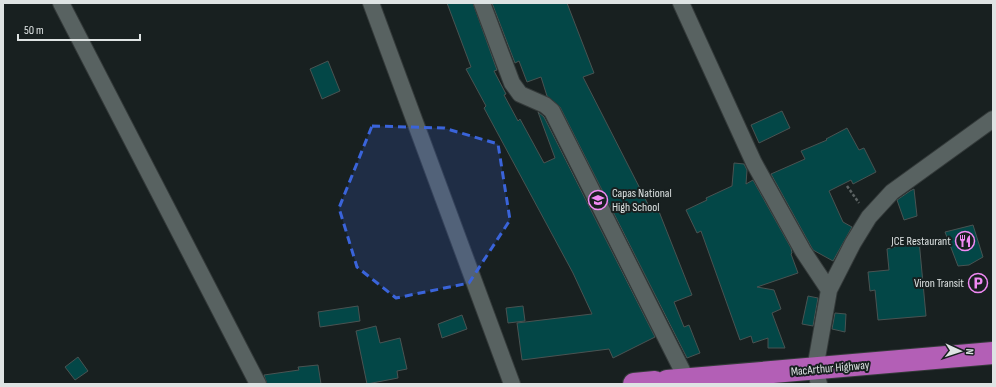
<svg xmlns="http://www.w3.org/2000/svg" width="996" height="387" viewBox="0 0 996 387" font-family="'Sofia Sans Condensed',sans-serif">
<rect width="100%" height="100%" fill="#182020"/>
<path fill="#034747" stroke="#495352" d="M 447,3 L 473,3 L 497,70 L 494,71 L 506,94 L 504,95 L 518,121 L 520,119 L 544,163 L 555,158 L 538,112 L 544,117 L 655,337 L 613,358 L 609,349 L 522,360 L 517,323 L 592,314 L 573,273 L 484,108 L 486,106 L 466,69 L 471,67 Z
M 492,3 L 567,3 L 594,73 L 583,77 L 652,212 L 658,209 L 692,295 L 674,302 L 684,327 L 689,325 L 700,353 L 687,358 L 560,107 L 547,96 L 541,77 L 527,82 L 519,61 L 515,63 Z
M 328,61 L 340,91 L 322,99 L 310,69 Z
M 782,111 L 790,128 L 759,143 L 751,125 Z
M 847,128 L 859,150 L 864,148 L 876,172 L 853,184 L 851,180 L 829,191 L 843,222 L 852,227 L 833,261 L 813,250 L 771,174 L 805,159 L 801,151 L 827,140 L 826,139 Z
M 734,163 L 744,164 L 747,170 L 746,184 L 753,180 L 791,248 L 792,253 L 791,254 L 798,273 L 757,287 L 774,290 L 781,309 L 772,313 L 785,348 L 768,348 L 768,338 L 753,343 L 751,336 L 740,340 L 701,231 L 697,233 L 686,210 L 707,200 L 706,198 L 732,186 Z
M 914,189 L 917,216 L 904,220 L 897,200 L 910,191 Z
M 973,225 L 983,257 L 969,265 L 958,266 L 945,232 Z
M 919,240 L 926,316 L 878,320 L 875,290 L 870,291 L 868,272 L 889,270 L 887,249 Z
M 808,296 L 818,298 L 813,326 L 802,324 Z
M 358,306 L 360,321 L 320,327 L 318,312 Z
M 523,306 L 525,321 L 508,323 L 506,308 Z
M 835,313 L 846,314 L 845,332 L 832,329 Z
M 462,315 L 467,329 L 442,338 L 438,324 Z
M 376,326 L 380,343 L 400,338 L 407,369 L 397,371 L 398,378 L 367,384 L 356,331 Z
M 78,357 L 88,371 L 75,380 L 65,367 Z
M 318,365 L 321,384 L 267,384 L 264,375 L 299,370 L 298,367 Z"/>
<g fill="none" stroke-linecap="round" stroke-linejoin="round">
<g stroke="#343a3a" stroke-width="18">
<path id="minor" d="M 61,3 L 258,384
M 371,3 L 512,384
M 482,3 L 512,83 L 520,94 L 545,105 L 552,111 L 687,380
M 681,3 L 754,163 L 803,251 L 829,290
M 819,384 L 815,369 L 829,290 L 853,243 L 869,217 L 892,192 L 993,119"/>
</g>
<g stroke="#343a3a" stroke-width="24">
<path id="highway" d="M 667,381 L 993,353
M 634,384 L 655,382"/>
</g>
<path stroke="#5c6363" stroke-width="2.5" stroke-dasharray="3 2" stroke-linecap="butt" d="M 847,186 L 859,203"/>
<use href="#minor" stroke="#586261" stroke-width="16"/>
<use href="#highway" stroke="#b35fb6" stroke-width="22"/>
</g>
<path fill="#3a64da" fill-opacity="0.2" stroke="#3a64da" stroke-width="3" stroke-dasharray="8 5" stroke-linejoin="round" d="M 372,126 L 444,128 L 498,144 L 510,220 L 469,283 L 396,298 L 357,267 L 339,208 Z"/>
<defs>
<g id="school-ring" transform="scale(1)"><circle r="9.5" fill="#182020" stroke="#f18af4" stroke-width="1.5"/><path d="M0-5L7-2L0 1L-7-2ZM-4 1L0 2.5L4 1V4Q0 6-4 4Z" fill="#f18af4"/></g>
<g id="restaurant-ring" transform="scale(1)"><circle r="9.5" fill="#182020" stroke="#f18af4" stroke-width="1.5"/><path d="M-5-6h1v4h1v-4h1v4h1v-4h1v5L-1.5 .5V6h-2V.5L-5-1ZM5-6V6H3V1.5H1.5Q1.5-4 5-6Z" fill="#f18af4"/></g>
<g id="parking-ring" transform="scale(1)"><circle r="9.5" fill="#182020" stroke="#f18af4" stroke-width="1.5"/><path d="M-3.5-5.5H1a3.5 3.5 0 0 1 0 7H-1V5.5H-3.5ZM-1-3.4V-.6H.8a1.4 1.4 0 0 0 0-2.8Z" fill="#f18af4"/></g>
</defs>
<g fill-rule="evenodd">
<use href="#school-ring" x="598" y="200"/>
<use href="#restaurant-ring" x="965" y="241"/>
<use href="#parking-ring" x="978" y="283"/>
</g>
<g text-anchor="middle" stroke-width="4" stroke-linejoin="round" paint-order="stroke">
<g font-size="12" fill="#dee3e3" stroke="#182020" text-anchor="end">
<text x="612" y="197" text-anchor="start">Capas National<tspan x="612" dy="14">High School</tspan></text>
<text x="951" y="245">JCE Restaurant</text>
<text x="964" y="287">Viron Transit</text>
</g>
<g font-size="12" fill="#dee3e3" stroke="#182020">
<text transform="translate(830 368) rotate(-5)" y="4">MacArthur Highway</text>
</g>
</g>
<rect width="996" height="387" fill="none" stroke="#dee3e3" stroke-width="8"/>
<g transform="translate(960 351) rotate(93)" stroke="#182020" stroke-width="3" paint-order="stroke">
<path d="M0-3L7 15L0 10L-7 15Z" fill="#dee3e3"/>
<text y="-6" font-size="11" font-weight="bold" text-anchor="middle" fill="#dee3e3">N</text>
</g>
<path d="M18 34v6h122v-6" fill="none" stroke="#dee3e3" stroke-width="2"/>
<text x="24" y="34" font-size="12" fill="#dee3e3" stroke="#182020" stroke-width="3" paint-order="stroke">50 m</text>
</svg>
